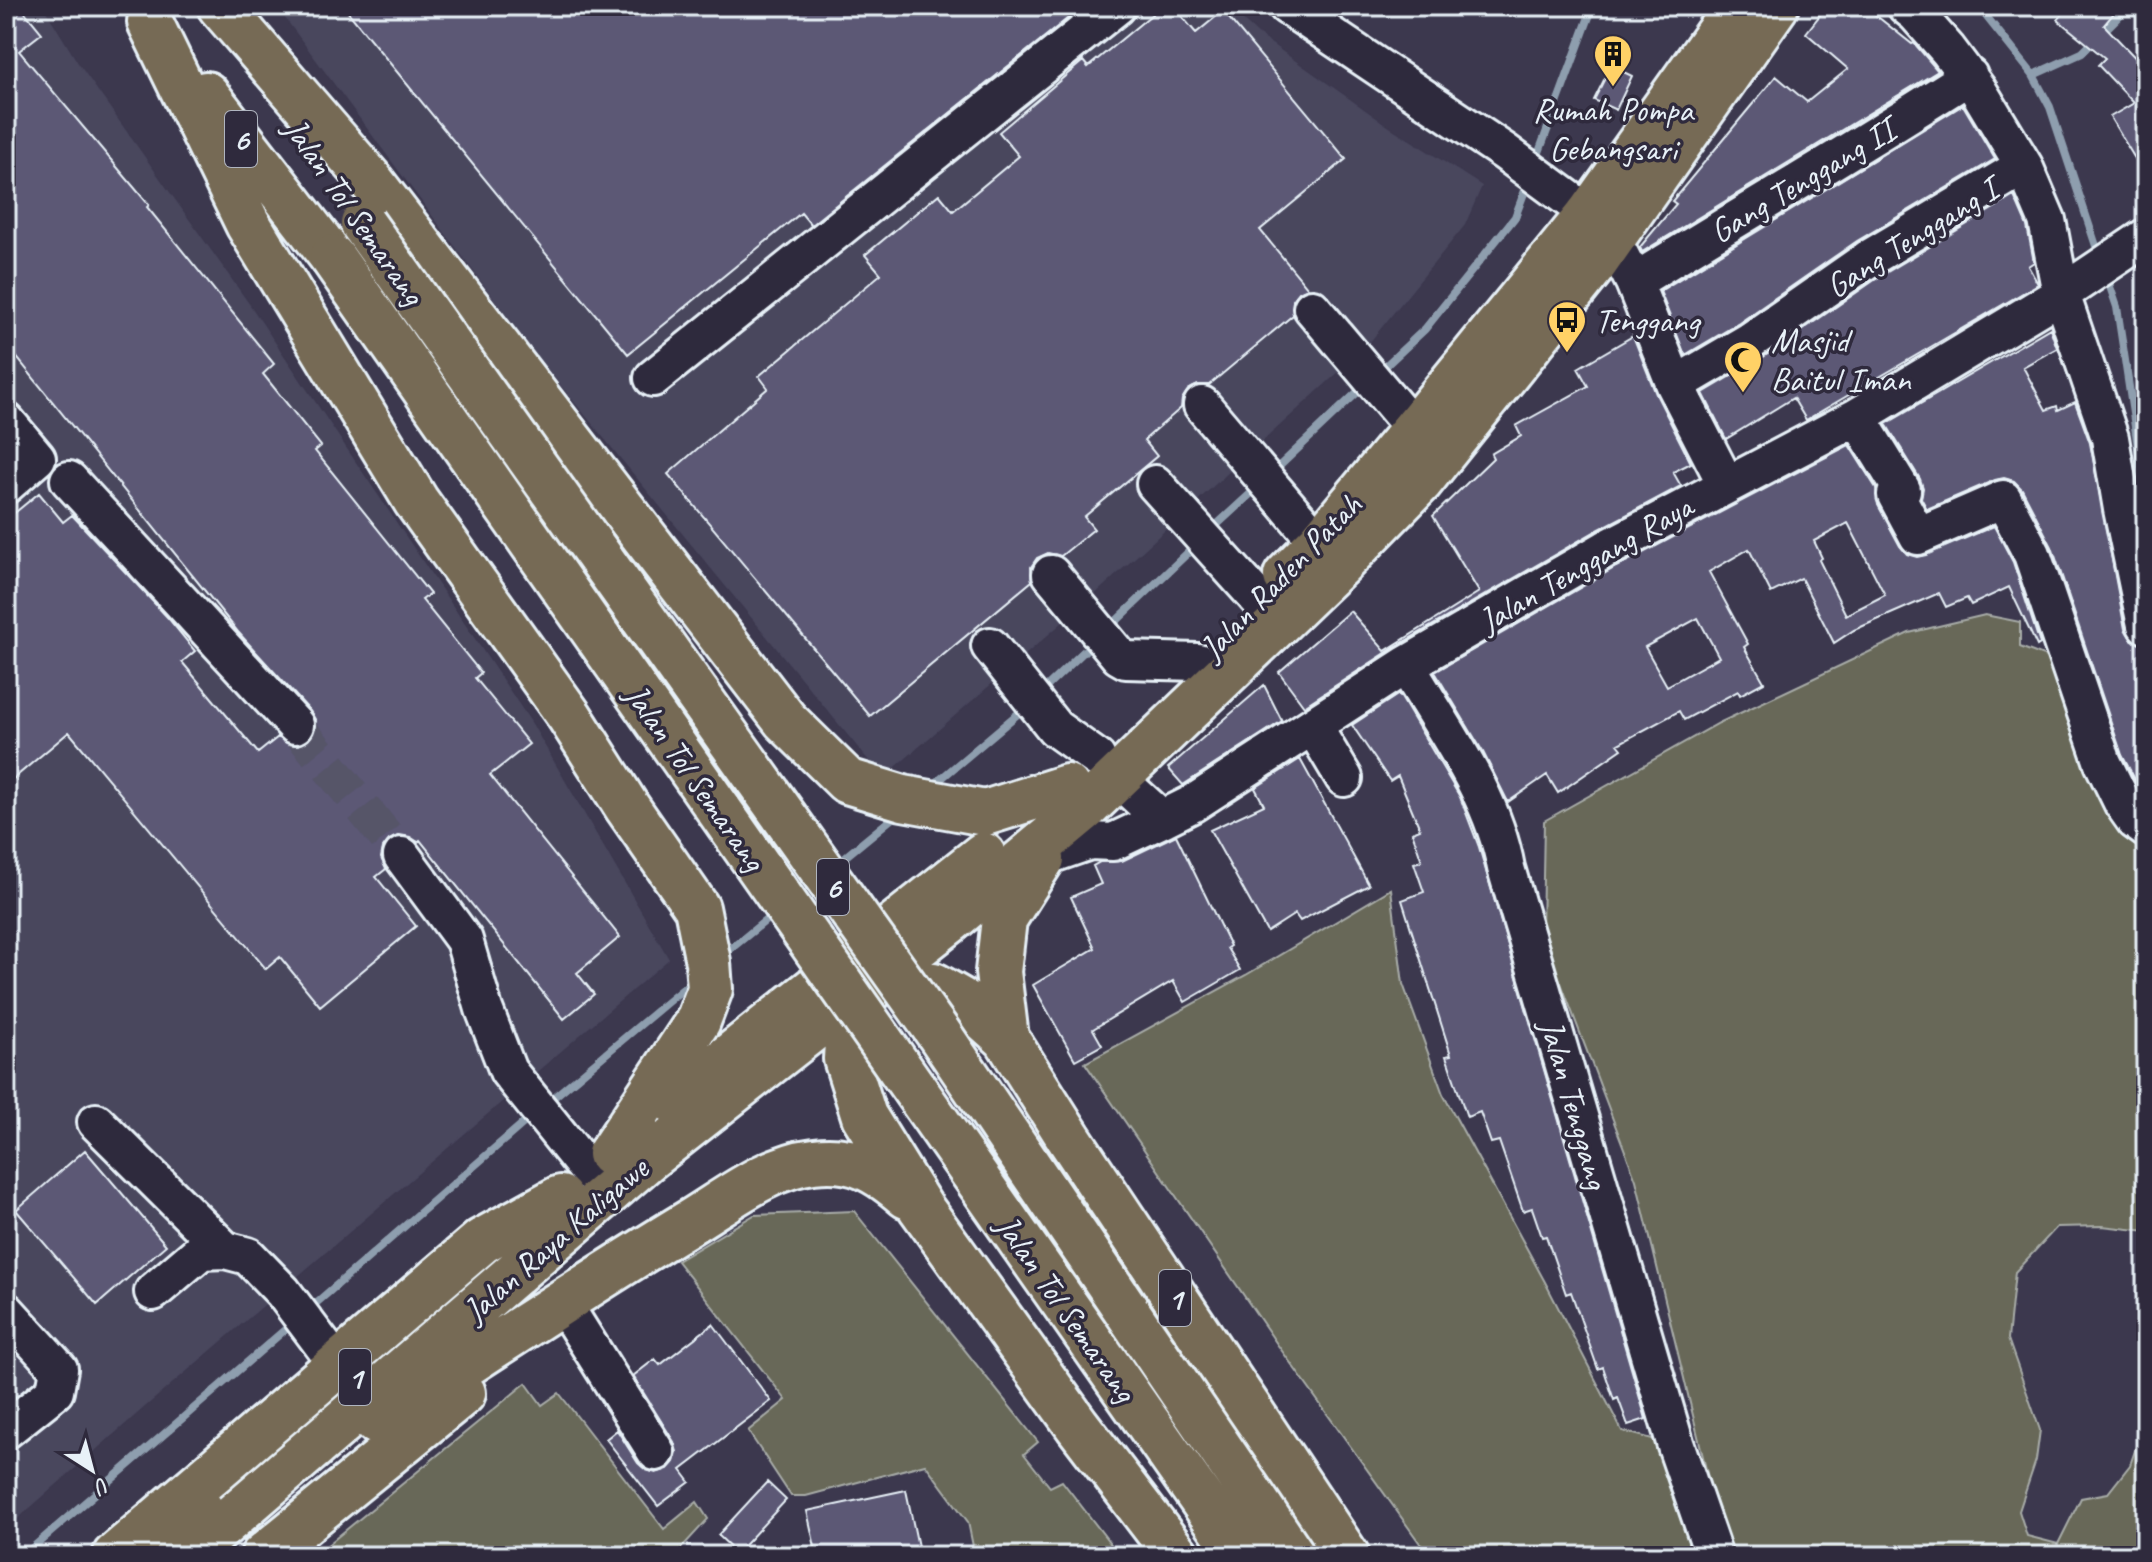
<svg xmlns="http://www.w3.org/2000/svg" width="2152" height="1562" viewBox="0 0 2152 1562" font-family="Caveat,sans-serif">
<rect width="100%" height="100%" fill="#3c384e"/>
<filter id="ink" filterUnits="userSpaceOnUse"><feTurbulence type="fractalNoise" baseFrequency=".0125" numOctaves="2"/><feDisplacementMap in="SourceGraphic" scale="16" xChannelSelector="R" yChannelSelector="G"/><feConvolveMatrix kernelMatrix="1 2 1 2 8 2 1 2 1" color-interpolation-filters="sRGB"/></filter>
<g filter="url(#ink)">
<path fill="#48465d" d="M 6,6 L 43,6 L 78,63 L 250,305 L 531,722 L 669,959 L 146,1406 L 6,1529 Z
M 276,6 L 1227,6 L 1259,35 L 1388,126 L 1482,186 L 1465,225 L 1365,348 L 1093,596 L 883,778 L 538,358 Z"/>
<path fill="#676859" stroke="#a8aca8" stroke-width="2" d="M 1985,615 L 2020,622 L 2020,647 L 2059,662 L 2119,832 L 2146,843 L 2146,1231 L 2102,1226 L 2057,1227 L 2015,1272 L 2008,1339 L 2040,1430 L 2036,1460 L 2019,1511 L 2027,1536 L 2058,1544 L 2081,1498 L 2108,1493 L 2130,1465 L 2146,1419 L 2146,1556 L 1727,1556 L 1636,1180 L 1542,933 L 1544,821 L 1719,723 L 1909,633 Z
M 1391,889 L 1403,984 L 1443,1094 L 1545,1282 L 1622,1431 L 1660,1441 L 1701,1556 L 1429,1556 L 1277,1344 L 1085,1063 L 1246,975 Z
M 854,1211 L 1038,1442 L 1024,1454 L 1050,1487 L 1062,1481 L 1120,1556 L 975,1556 L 968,1522 L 925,1464 L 806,1496 L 791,1496 L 748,1431 L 786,1400 L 677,1261 L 754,1215 Z
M 526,1383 L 542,1405 L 559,1393 L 664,1529 L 697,1502 L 708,1519 L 674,1556 L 314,1556 Z"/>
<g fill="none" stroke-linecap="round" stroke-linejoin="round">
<path stroke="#8e9eae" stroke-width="8" d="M 1978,6 L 2033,75 L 2050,107 L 2100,258
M 2033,75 L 2082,53 L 2129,6
M 1535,163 L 1593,6
M 2106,275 L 2117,307 L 2146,500
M 1379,372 L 1425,329 L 1515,217 L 1529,180
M 1271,474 L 1366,384
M 1210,531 L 1259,486
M 1109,628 L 1197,544
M 1039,694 L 1096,640
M 930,788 L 1027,706
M 834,866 L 901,811
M 722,956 L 776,912
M 547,1103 L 696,978
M 308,1310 L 534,1114
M 23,1556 L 295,1321"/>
</g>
<path fill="#5b5875" stroke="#e8f1f8" stroke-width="2" fill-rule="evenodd" d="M 6,6 L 20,6 L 42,33 L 19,51 L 149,205 L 147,207 L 274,364 L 263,374 L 321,446 L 315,451 L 430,594 L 422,600 L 481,673 L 475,678 L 529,744 L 490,775 L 620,937 L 577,973 L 594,994 L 564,1019 L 420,840 L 418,842 L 410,837 L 400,835 L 389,840 L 383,848 L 381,858 L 386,869 L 376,877 L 416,926 L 320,1006 L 280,957 L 266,969 L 69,732 L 6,785 L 6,520 L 39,493 L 63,522 L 72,515 L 169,619 L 195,651 L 182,662 L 258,753 L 278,737 L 290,745 L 299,746 L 309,741 L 315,732 L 316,721 L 310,711 L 238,632 L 6,344 Z
M 343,6 L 1083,6 L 811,225 L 801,213 L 628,354 Z
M 1162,6 L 1173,6 L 1196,33 L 1223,11 L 1346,159 L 1260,230 L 1308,288 L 1299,292 L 1293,300 L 1293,315 L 1209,385 L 1198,385 L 1188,390 L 1182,399 L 1181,408 L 1144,440 L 1157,456 L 1084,517 L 1094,529 L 1061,556 L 1048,553 L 1037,558 L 1031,567 L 1032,581 L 870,716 L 668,474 L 768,388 L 759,376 L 881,274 L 865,255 L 939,194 L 953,211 L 1019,156 L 999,132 L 1083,61 L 1088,67 Z
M 1827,6 L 1864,6 L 1912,44 L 1914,43 L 1938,71 L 1642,252 L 1640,247 L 1676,204 L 1672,201 L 1776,76 L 1807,102 L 1848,69 L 1806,33 Z
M 2069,6 L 2120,6 L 2104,25 L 2146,69 L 2146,177 L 2110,117 L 2134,103 L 2098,65 L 2105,58 L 2058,20 Z
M 1611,66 L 1632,76 L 1616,110 L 1594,100 Z
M 1963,105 L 1995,159 L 1857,241 L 1739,323 L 1685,355 L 1660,291 Z
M 2014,196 L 2027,226 L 2034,262 L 2028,266 L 2038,284 L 1806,420 L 1793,398 L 1726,439 L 1703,393 L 1762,358 L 1879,277 Z
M 2050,328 L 2057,348 L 2023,367 L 2046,410 L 2057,406 L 2058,410 L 2075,402 L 2090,443 L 2125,629 L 2131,639 L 2144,645 L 2146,654 L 2146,800 L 2122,755 L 2052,547 L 2022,489 L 2014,481 L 2004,478 L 1995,480 L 1927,509 L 1921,498 L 1923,488 L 1920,479 L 1886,424 Z
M 1633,336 L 1656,394 L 1691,463 L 1673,472 L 1681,486 L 1596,531 L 1395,647 L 1304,706 L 1279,672 L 1350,611 L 1385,651 L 1479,592 L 1433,516 L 1493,458 L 1491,454 L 1521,436 L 1516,426 L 1588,386 L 1578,368 Z
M 1849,445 L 1876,488 L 1878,505 L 1900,546 L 1907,554 L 1917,557 L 1926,555 L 1994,526 L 2013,562 L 2040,644 L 2037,646 L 2009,587 L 1971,605 L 1967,598 L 1946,607 L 1939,593 L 1854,630 L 1834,643 L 1801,578 L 1771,593 L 1749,549 L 1709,572 L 1748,644 L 1744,647 L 1764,682 L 1740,695 L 1738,691 L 1684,720 L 1679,711 L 1618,744 L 1622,749 L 1558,793 L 1547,775 L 1508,802 L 1483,752 L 1435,672 L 1616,567 ZM 1848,523 L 1885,595 L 1846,615 L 1819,560 L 1822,558 L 1814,541 ZM 1698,618 L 1719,657 L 1667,686 L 1645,647 Z
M 1264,685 L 1282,721 L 1183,785 L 1168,768 Z
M 1399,694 L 1460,797 L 1479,847 L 1646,1419 L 1628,1425 L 1618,1398 L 1614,1400 L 1603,1367 L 1598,1369 L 1571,1292 L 1566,1294 L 1546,1236 L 1542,1237 L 1532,1208 L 1523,1211 L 1499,1141 L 1491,1143 L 1480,1112 L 1467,1117 L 1446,1056 L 1451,1055 L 1402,900 L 1424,892 L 1414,863 L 1422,861 L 1412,832 L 1420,829 L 1398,776 L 1390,781 L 1352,725 Z
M 1300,759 L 1369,885 L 1300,921 L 1295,914 L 1267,932 L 1210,830 L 1264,805 L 1255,788 Z
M 1176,835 L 1230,946 L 1227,948 L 1240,970 L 1185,1002 L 1173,981 L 1093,1029 L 1102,1045 L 1075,1060 L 1033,985 L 1095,948 L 1071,897 L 1101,884 L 1093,866 L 1100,862 L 1122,861 Z
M 85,1150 L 166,1245 L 97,1305 L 16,1210 Z
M 713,1324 L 771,1401 L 681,1470 L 690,1482 L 658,1506 L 606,1439 L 617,1430 L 638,1463 L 646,1470 L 656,1473 L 668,1469 L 674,1462 L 677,1452 L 674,1442 L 633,1376 L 655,1359 L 660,1365 Z
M 767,1482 L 786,1500 L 737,1553 L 718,1535 Z
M 906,1490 L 920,1556 L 817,1556 L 807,1511 Z"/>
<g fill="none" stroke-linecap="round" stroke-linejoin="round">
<path stroke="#565468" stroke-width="36" stroke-dasharray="36 18" stroke-linecap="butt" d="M 295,725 L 402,856"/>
<g stroke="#e8f1f8" stroke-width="42">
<path id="minor" d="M 1287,6 L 1505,152 L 1589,214 L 1612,239 L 1634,282 L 1675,385 L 1726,484
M 1906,6 L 1916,14 L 1948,50 L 1978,90 L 2024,166 L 2047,220 L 2061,294 L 2110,438 L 2122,509 L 2146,625
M 1634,282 C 1745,213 1859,147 1969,76
M 1312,308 L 1414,429
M 653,378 L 1117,6
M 1675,385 L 1750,341 L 1868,259 L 2024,166
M 1202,405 L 1319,543
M 1857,417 L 1902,490 L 1896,495 L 1918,536 L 2003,499 L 2032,554 L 2103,763 L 2123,804 L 2135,821 L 2146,829
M 6,421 L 37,458 L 6,485
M 69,480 L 295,725
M 1155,484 L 1261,602
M 1051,574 L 1119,656 L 1126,660 L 1198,662
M 990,646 L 1055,728 L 1097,758
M 1406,665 C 1443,729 1493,794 1506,868 L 1676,1446 L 1714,1556
M 1313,726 L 1344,778
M 1117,778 L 1162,819 L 1192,804 L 1406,665 L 1606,549 L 1857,417 L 2061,294 L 2146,237
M 402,856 L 464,940 L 484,1009 L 508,1071 L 590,1173
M 1044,857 L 1090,841 L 1113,842 L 1162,819
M 96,1122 L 225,1250
M 153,1292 L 201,1251 L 225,1250 L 248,1256 L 283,1292 L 337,1364
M 562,1302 L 656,1452
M 6,1311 L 59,1369 L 55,1391 L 6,1430"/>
</g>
<g stroke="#e8f1f8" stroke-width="50">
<path id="highway" d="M 220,6 L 368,177 L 785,720 L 847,781 L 903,798 L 985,813 L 1067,787
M 150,22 L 248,224 L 416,501 L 570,717 L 627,807 L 697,908 L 708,962 L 710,989 L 698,1021 L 610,1154
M 206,94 L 332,257
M 1286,576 L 1319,543 L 1414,429 L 1589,214 L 1737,6
M 872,978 L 934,985 L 969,1005 L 1006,1038 L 1069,1138 L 1347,1556
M 872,986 L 848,1027 L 846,1059 L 864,1116 L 921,1208 L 1077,1425 L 1177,1556
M 1006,1038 L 998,972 L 1004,919 L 1042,859
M 673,1101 L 983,855
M 377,1422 C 481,1355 584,1286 690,1222 C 728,1199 769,1166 814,1161 C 855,1156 878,1171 907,1196
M 115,1556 L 482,1241 L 560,1198
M 149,1556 L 201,1510
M 187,1556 L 645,1161 L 950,921 L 1088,806 L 1338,566 L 1420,482 L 1593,266 L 1776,6
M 263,1556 L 463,1393"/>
</g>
<use href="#minor" stroke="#2f2a3d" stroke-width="36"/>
<use href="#highway" stroke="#766a54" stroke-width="44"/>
<g stroke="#e8f1f8" stroke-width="50" stroke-linecap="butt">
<path id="highway-bridge" d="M 363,224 L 939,1034 L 1293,1556
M 332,257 L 1241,1556"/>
</g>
<use href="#highway-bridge" stroke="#766a54" stroke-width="44"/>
</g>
</g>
<defs>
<g id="building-pin" transform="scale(2)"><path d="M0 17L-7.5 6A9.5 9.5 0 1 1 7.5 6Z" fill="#ffd166" stroke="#2f2a3d"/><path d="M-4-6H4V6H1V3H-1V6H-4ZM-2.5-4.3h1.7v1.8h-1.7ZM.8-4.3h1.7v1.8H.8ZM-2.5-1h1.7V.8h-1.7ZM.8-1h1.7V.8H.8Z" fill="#111"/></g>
<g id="bus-pin" transform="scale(2)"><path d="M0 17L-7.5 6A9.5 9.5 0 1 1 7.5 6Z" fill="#ffd166" stroke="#2f2a3d"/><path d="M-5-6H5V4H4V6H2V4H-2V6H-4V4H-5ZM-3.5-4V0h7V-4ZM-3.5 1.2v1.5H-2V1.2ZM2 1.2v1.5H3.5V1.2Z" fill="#111"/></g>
<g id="mosque-pin" transform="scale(2)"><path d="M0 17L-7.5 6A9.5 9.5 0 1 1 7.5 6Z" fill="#ffd166" stroke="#2f2a3d"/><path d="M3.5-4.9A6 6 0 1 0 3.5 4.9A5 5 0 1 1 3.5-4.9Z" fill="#111"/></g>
</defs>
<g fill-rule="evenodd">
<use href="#building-pin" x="1613" y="54"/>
<use href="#bus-pin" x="1567" y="320"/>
<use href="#mosque-pin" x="1743" y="360"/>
</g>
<g text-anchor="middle" stroke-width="7" stroke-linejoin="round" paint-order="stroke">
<g fill="#2f2a3d" stroke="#b0b5c0" stroke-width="2">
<rect x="225" y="111" width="32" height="56" rx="6"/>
<rect x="817" y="859" width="32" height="56" rx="6"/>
<rect x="1159" y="1270" width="32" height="56" rx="6"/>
<rect x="339" y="1349" width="32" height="56" rx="6"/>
</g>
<g font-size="32" font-weight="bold" fill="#e8f1f8">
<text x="241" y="150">6</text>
<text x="833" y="898">6</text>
<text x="1175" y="1309">1</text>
<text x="355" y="1388">1</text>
</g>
<g font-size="34" fill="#e8f1f8" stroke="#2f2a3d" text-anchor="start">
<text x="1613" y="121" text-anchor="middle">Rumah Pompa<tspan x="1613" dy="39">Gebangsari</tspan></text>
<text x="1595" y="332">Tenggang</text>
<text x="1771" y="352">Masjid<tspan x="1771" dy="39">Baitul Iman</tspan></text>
</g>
<g font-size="34" fill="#e8f1f8" stroke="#2f2a3d">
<text transform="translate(1802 180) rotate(-31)" y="12">Gang Tenggang II</text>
<text transform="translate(355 211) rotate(55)" y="12">Jalan Tol Semarang</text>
<text transform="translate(1911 237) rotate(-32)" y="12">Gang Tenggang I</text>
<text transform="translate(1585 563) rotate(-30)" y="12">Jalan Tenggang Raya</text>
<text transform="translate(1280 576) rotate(-46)" y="12">Jalan Raden Patah</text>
<text transform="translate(696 777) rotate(55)" y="12">Jalan Tol Semarang</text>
<text transform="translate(1575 1104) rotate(74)" y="12">Jalan Tenggang</text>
<text transform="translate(555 1239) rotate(-41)" y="12">Jalan Raya Kaligawe</text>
<text transform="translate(1067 1308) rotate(55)" y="12">Jalan Tol Semarang</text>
</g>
</g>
<rect width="2152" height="1562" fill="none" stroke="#2f2a3d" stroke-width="32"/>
<rect x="16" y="16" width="2120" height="1530" fill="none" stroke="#e8f1f8" stroke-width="3" filter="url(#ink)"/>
<g transform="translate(92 1470) rotate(144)" stroke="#2f2a3d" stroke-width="6" paint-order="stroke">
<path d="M0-6L14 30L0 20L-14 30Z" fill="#e8f1f8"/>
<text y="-12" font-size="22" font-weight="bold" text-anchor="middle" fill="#e8f1f8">U</text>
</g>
</svg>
